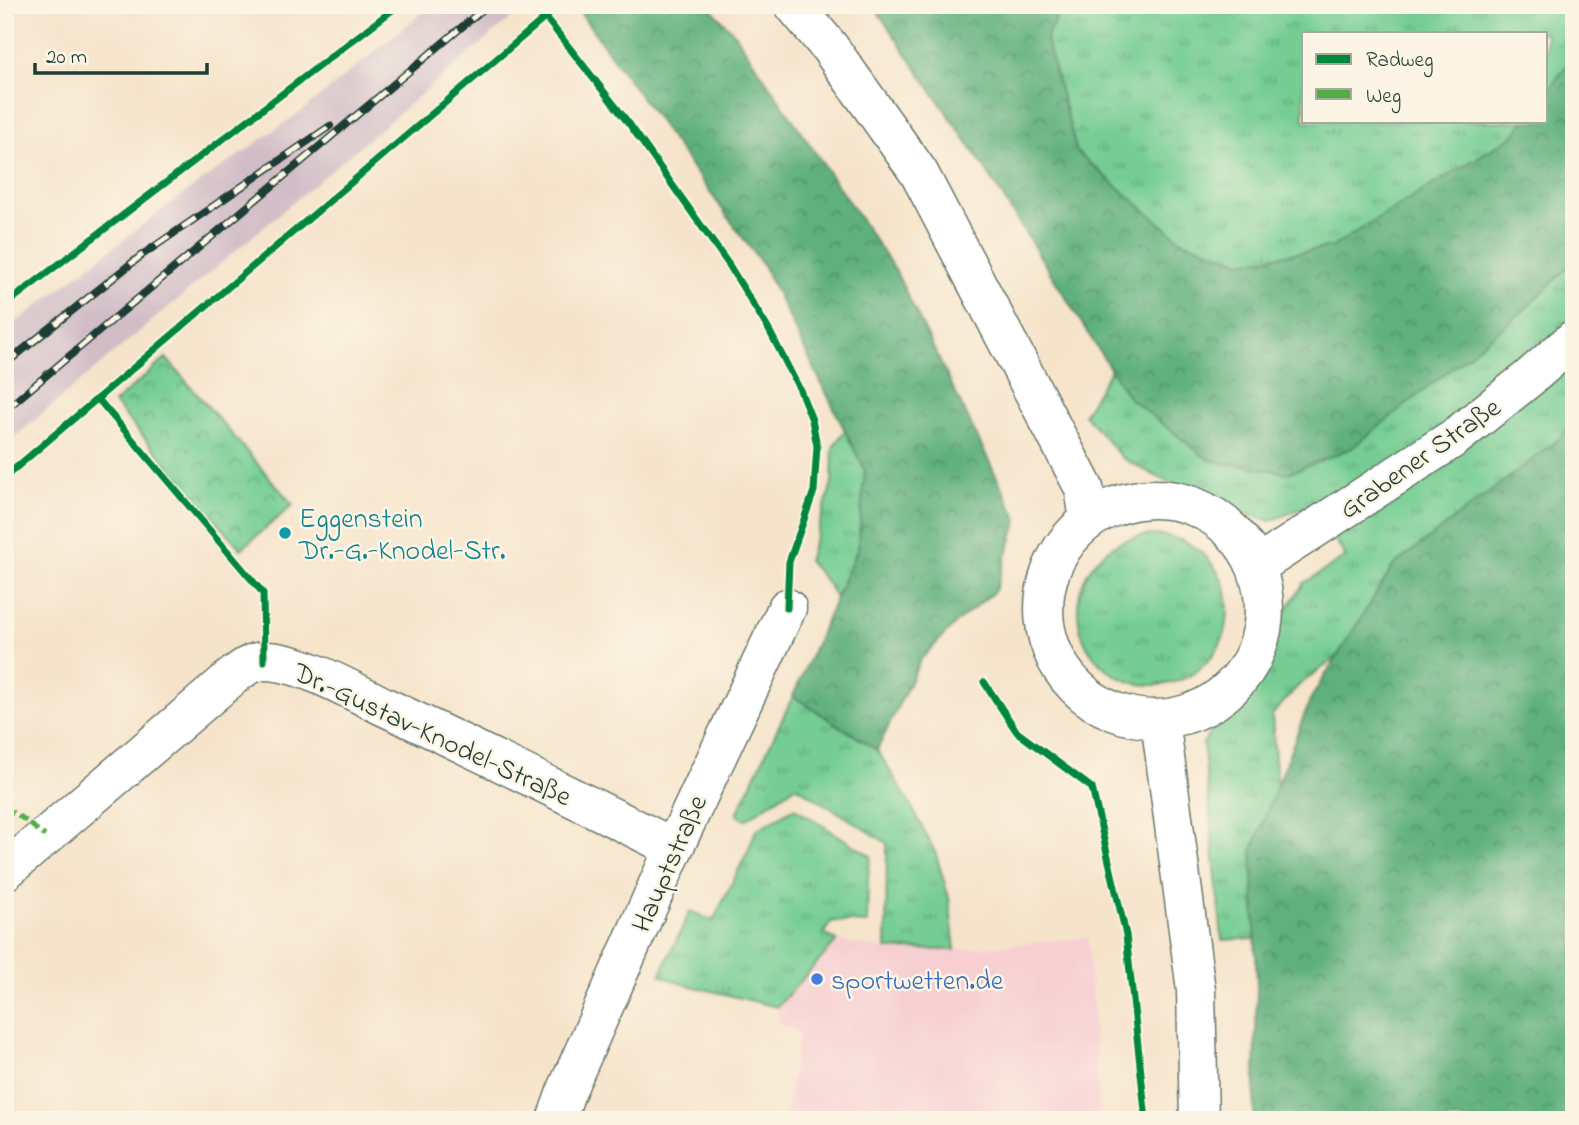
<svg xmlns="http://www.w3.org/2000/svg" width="1579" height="1125" viewBox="0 0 1579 1125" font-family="'Indie Flower',sans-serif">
<defs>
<pattern id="grass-tufts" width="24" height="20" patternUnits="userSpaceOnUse" patternTransform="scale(1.75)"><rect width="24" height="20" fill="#74cd93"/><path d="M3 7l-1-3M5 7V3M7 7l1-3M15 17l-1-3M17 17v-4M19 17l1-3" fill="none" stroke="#5fa879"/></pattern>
<pattern id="forest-crowns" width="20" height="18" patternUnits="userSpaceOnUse" patternTransform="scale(1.75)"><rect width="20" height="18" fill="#5fb07d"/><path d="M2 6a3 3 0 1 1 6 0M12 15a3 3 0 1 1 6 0" fill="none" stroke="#4e9067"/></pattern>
<pattern id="park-crowns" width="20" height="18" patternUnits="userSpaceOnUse" patternTransform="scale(1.75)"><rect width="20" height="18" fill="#74cd93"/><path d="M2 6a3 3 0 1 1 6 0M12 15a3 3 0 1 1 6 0" fill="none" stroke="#5fa879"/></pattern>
</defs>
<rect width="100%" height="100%" fill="#fcf5e5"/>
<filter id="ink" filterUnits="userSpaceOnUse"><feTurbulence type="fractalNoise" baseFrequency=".0143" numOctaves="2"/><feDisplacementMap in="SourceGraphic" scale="14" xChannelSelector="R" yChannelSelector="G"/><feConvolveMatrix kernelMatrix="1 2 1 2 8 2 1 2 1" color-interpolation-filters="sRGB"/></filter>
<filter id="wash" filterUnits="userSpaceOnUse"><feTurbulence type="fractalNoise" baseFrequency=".00686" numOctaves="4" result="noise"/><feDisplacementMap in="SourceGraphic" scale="28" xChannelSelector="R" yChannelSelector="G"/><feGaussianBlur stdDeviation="1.57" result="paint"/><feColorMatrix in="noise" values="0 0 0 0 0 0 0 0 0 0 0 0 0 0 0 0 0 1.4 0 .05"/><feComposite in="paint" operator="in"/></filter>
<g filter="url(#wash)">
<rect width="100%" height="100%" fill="#f6e4ca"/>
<path fill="#f7cfd3" d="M 1088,937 L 1100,1120 L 785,1120 L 799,1032 L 780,1023 L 777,1007 L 837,941 L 886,949 L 955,950 Z"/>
<path fill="#d2bdc7" d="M 432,5 L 527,5 L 5,445 L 5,331 L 179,197 L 302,111 Z"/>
<path fill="url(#grass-tufts)" stroke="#4a8564" stroke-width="2" fill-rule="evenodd" d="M 947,5 L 1574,5 L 1574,462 L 1385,621 L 1299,685 L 1272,715 L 1287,937 L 1222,940 L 1203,743 L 1256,665 L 1282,617 L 1304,583 L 1346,557 L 1313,504 L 1270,521 L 1205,502 L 1122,458 L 1084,414 L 1137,326 ZM 1304,33 L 1546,33 L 1546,121 L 1304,121 Z
M 845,430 L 865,471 L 858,548 L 836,598 L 825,580 L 808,561 L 832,483 L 833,447 Z
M1078 610a75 75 0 1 1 150 0a75 75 0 1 1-150 0Z
M 793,696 L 877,750 L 907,798 L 935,852 L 949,898 L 955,950 L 886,949 L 887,843 L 796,786 L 745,820 L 737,814 Z
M 795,808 L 871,856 L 868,877 L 867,923 L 832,921 L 824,933 L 837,941 L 777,1007 L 683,984 L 660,975 L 690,911 L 713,921 L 748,851 L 756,830 Z"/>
<path fill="url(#forest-crowns)" stroke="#3f7658" stroke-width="2" d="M 591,5 L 708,5 L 734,33 L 895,270 L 1018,520 L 995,591 L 958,621 L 921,659 L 877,750 L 793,696 L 858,548 L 865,471 L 764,267 L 581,14 Z
M 873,5 L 1062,5 L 1046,39 L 1077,152 L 1180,240 L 1242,262 L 1332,247 L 1514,135 L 1525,121 L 1546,121 L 1546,93 L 1574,56 L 1574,261 L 1521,313 L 1352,448 L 1289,473 L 1209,460 L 1128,397 L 984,167 Z
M 1574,424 L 1574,1120 L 1254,1120 L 1257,985 L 1252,851 L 1310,700 L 1394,565 L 1558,440 Z"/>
<path fill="url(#park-crowns)" stroke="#4a8564" stroke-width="2" d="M 166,358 L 293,505 L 241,549 L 114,403 Z"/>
</g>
<g filter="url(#ink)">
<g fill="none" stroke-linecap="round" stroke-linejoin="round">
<g stroke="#6a7768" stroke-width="41">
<path id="street" d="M 5,871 L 232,677 C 242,669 252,661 265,661 C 301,661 352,691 385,707 C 482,752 578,800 674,848
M 556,1120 L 566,1092 L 674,848 L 787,608"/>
</g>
<g stroke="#6a7768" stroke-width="41">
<path id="secondary" d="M 794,5 L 830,48 L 919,173 L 1084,488 L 1089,519
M1044 609a110 110 0 1 1 220 0a110 110 0 1 1-220 0Z
M 1257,566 L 1454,438 L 1528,379 L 1574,339
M 1160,720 L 1196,990 L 1199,1120"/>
</g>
<use href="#street" stroke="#fff" stroke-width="38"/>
<use href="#secondary" stroke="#fff" stroke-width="38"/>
<g stroke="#1f3d34" stroke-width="8">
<path id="rail" d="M 5,364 L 142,255 L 330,126
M 5,410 L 488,5"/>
</g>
<use href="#rail" stroke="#fcf5e5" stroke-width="5" stroke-dasharray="16" stroke-linecap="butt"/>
<path stroke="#52ad45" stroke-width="5" stroke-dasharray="10 5" stroke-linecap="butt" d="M 5,808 L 22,818 L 45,836"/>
<g stroke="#fcf5e5" stroke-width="11">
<path id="cycleway" d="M 546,18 L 630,125 L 729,265 L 769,330 L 800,390 L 812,420 L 817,446 L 814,491 L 789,562 L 787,608
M 5,305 L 399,5
M 98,399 L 263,593 L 264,661
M 5,477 L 560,5
M 984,682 L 1017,732 L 1092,788 L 1126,935 L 1146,1120"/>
</g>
<use href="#cycleway" stroke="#00873e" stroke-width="7"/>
</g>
</g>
<circle fill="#0f9aa8" stroke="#fcf5e5" stroke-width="2.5" cx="285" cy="533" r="7"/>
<circle fill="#3f7fe0" stroke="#fcf5e5" stroke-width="2.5" cx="817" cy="979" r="7"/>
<g text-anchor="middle" stroke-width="5" stroke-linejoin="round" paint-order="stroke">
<g font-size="28" fill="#1f3d34" stroke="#fcf5e5">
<text transform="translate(1419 457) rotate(-35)" y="10">Grabener Straße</text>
<text transform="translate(433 733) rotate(25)" y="10">Dr.-Gustav-Knodel-Straße</text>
<text transform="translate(668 863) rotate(-66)" y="10">Hauptstraße</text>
</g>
<g font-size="28" fill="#0d838f" stroke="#fcf5e5" text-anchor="start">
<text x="299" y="527">Eggenstein<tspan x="299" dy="32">Dr.-G.-Knodel-Str.</tspan></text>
</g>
<g font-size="28" fill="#366cbe" stroke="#fcf5e5" text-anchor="start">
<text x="831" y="989">sportwetten.de</text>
</g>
</g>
<rect width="1579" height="1125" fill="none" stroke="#fcf5e5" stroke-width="28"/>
<rect x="1302" y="32" width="245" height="91" fill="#fcf5e5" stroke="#a4ab9e" stroke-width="2"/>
<rect x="1316" y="54" width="35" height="10" fill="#00873e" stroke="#a4ab9e" stroke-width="2"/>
<text x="1366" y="66" font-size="21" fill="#1f3d34">Radweg</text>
<rect x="1316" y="89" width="35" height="10" fill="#52ad45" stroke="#a4ab9e" stroke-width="2"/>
<text x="1366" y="102" font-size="21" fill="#1f3d34">Weg</text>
<path d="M35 63v10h172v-10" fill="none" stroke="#1f3d34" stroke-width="3.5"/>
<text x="46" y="63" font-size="21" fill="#1f3d34" stroke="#fcf5e5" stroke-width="5" paint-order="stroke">20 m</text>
</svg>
